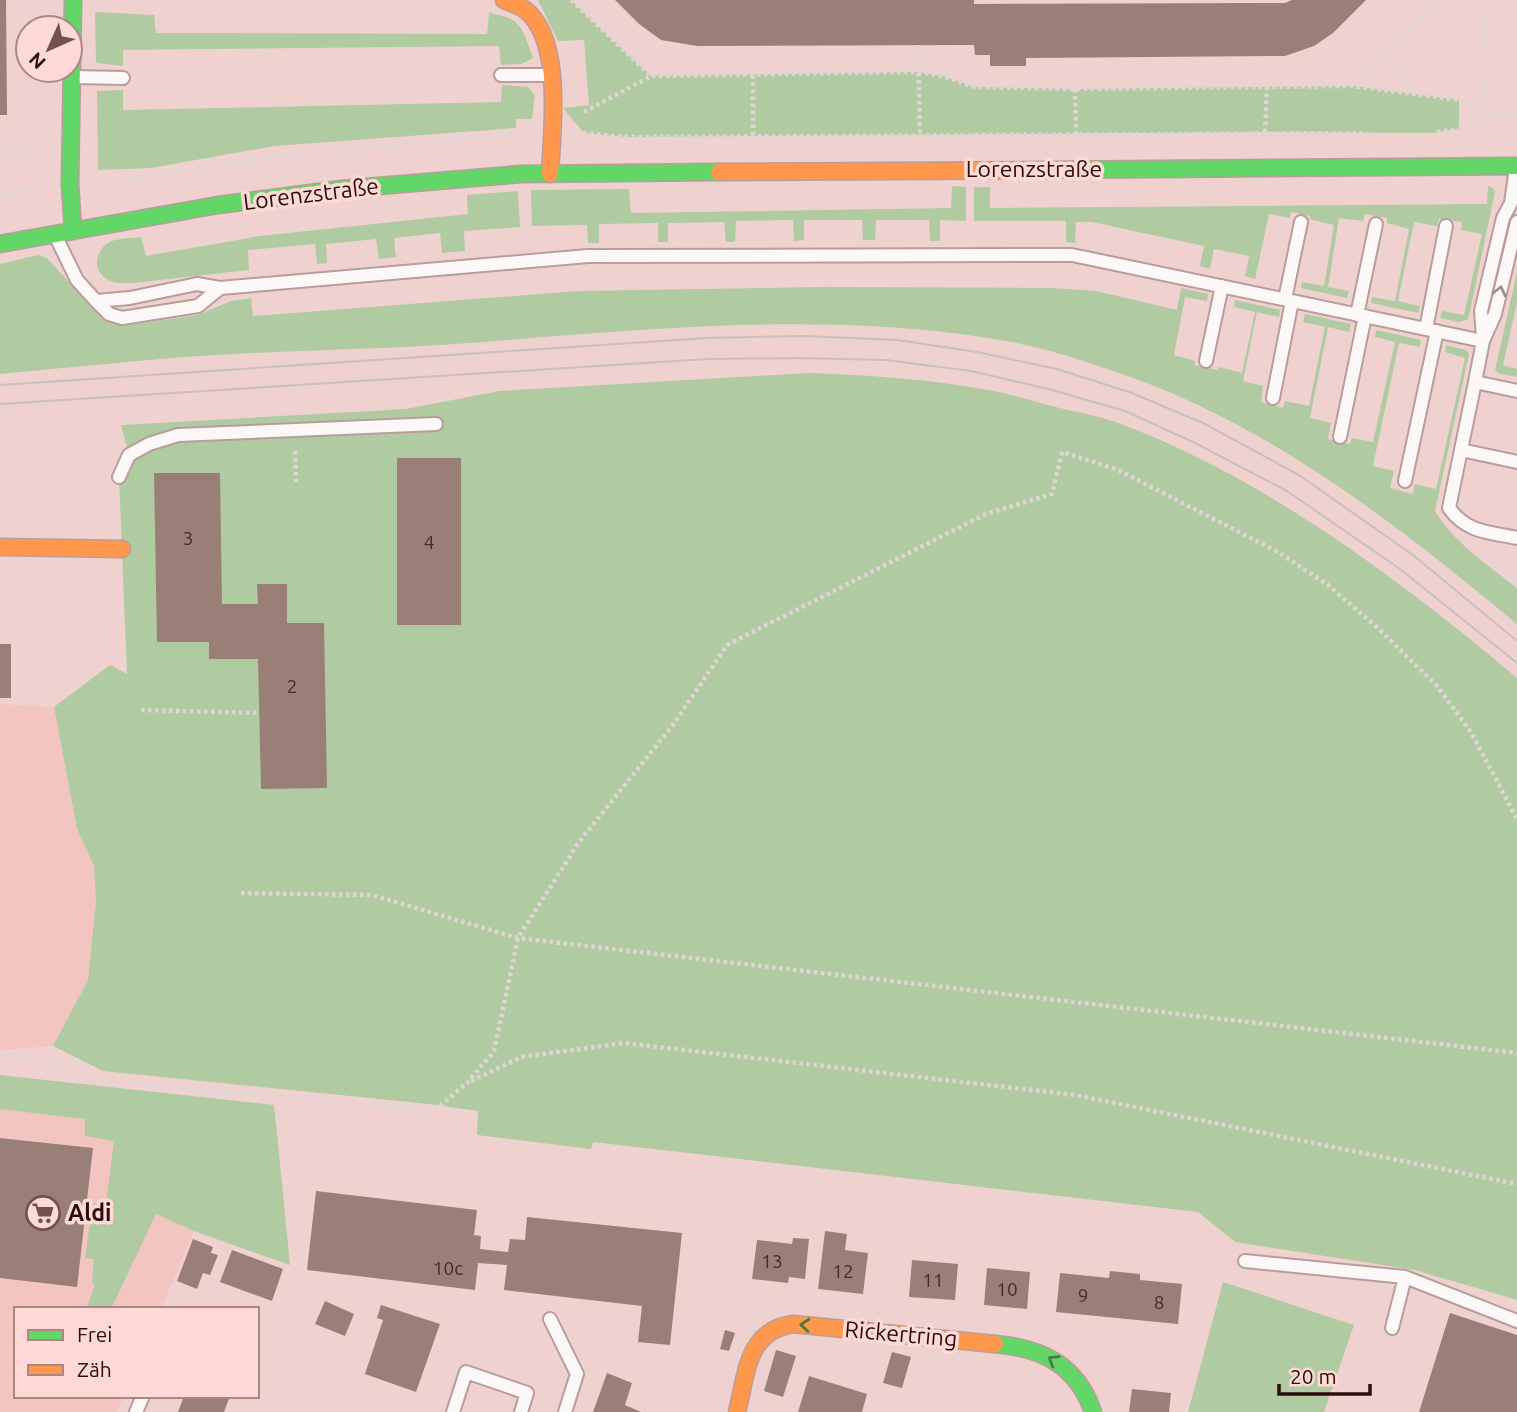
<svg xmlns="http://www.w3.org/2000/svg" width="1517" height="1412" viewBox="0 0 1517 1412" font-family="Ubuntu,sans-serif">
<rect width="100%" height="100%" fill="#efd2cf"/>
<path fill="#f2c5c1" d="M 0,704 L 54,707 L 77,829 L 94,866 L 96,902 L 88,980 L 53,1046 L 0,1050 Z
M 0,1089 L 276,1121 L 290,1265 L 194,1231 L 161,1309 L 16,1309 L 16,1396 L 124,1396 L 117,1412 L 0,1412 Z"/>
<path fill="#b0caa2" d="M 538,0 L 571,0 L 651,76 L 918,72 L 943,76 L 974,87 L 1075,89 L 1353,86 L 1459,100 L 1459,129 L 1431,133 L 1265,132 L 627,137 L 584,133 L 563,108 L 589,105 L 584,40 L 558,41 Z
M 95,12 L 154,15 L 156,33 L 487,34 L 489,13 C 522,18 522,28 533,58 L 521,64 L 501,65 L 499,46 L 123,50 L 123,66 L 96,63 Z
M 502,85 L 528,87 L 535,95 L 532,119 L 516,119 L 516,128 L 275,146 L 151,168 L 98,170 L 97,91 L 123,90 L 123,110 L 501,102 Z
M 952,186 L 966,187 L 966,221 L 940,220 L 940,241 L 930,241 L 929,220 L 876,220 L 875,240 L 863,240 L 862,220 L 804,220 L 804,240 L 794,241 L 793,220 L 736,221 L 735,242 L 726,242 L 724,222 L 668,223 L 668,242 L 658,242 L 658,223 L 599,224 L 599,243 L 588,243 L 587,225 L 532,226 L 531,190 L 629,189 L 631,213 L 951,208 Z
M 1488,186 L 1493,188 L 1495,192 L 1469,316 L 1467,320 L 1458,322 L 1440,318 L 1442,311 L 1464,315 L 1482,234 L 1461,230 L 1462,222 L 1439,219 L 1437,226 L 1414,222 L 1398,301 L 1420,306 L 1418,313 L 1371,303 L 1372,297 L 1395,301 L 1409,229 L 1387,223 L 1387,218 L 1365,214 L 1363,221 L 1339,218 L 1328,287 L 1349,291 L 1347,298 L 1301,288 L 1302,282 L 1324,286 L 1334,225 L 1309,219 L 1310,216 L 1291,212 L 1290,218 L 1269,214 L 1255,279 L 1245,276 L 1249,256 L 1214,249 L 1210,269 L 1200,266 L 1204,246 L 1092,222 L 1076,222 L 1075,243 L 1066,242 L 1066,221 L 974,221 L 974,187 L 990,187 L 990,208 L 1487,204 Z
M 518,191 L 520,227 L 464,231 L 465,251 L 442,253 L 440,233 L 394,238 L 396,257 L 379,259 L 376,239 L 326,244 L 327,263 L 317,264 L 315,244 L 248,250 L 249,270 L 133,283 C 123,283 113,284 105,278 C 91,267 97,247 112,241 C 121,238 132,238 141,237 L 146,256 L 260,236 L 468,214 L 467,195 Z
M 39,255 L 47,258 L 103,320 L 122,326 L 198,315 L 231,301 L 251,298 L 253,316 L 578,291 L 822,287 L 1051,288 L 1096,291 L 1177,310 L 1181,288 L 1208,294 L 1207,301 L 1185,297 L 1174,355 L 1195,361 L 1195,365 L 1217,370 L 1218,367 L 1242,373 L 1255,312 L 1234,307 L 1235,300 L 1280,310 L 1279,317 L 1257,312 L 1243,381 L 1263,386 L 1261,402 L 1283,408 L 1285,401 L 1309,406 L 1325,327 L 1303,322 L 1305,314 L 1351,324 L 1349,332 L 1328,327 L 1310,418 L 1331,423 L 1328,439 L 1350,444 L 1352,438 L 1373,442 L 1395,342 L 1375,337 L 1376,330 L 1421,340 L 1420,347 L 1399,343 L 1373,466 L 1394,471 L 1390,488 L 1413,494 L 1415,484 L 1436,489 L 1465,358 L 1445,352 L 1446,345 L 1466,350 L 1469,354 L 1435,511 C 1455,544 1487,564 1517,588 L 1517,624 C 1401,528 1277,430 1133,378 C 1089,362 1041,346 994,339 C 811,309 625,332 441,345 C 356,350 270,351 184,357 C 123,362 61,368 0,374 L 0,264 Z
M 1517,272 L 1517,302 L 1503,365 L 1517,369 L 1517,377 L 1500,374 L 1495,370 Z
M 808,373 C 868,375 929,379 988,390 C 1010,394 1033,401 1055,407 C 1077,412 1100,416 1121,424 C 1263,477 1402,581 1517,678 L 1517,1300 L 1415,1270 L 1235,1242 L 1198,1212 L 593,1142 L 591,1149 L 477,1135 L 478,1111 L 429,1104 L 103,1071 L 53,1046 L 88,980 L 96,901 L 94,866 L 77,829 L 54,707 L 110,665 L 127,674 L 119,477 L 129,455 L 121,425 L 406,409 L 499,391 Z
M 0,1075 L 274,1105 L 290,1265 L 194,1231 L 156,1214 L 111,1309 L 86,1309 L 95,1285 L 92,1282 L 94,1259 L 85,1258 L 93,1203 L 106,1204 L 114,1141 L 85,1136 L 85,1119 L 0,1109 Z
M 1223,1282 L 1354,1325 L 1324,1412 L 1188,1412 Z"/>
<path fill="#997f78" d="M 0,0 L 6,0 L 7,115 L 0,115 Z
M 615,0 L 974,0 L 974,4 L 1285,3 L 1292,0 L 1366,0 L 1333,33 L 1314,46 L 1285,56 L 1026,58 L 1026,66 L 990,66 L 990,55 L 975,55 L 974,45 L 697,46 L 661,40 L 639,24 Z
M 397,458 L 461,458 L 461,625 L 397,625 Z
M 154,473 L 220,473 L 222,604 L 258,604 L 257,584 L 287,584 L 287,623 L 324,623 L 327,788 L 261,789 L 258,659 L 209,659 L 209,642 L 157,642 Z
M 0,644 L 11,644 L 11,698 L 0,698 Z
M 0,1138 L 93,1148 L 77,1287 L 0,1278 Z
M 316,1191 L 477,1210 L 474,1235 L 481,1236 L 480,1249 L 508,1252 L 510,1239 L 525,1240 L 527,1217 L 682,1233 L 670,1345 L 638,1342 L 642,1306 L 504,1290 L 507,1265 L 478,1263 L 475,1290 L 307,1270 Z
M 825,1231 L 847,1234 L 845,1250 L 868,1253 L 863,1294 L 818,1289 Z
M 793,1238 L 809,1239 L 805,1279 L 789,1277 L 788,1283 L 752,1279 L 757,1240 L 792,1244 Z
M 193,1239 L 213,1247 L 211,1253 L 218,1255 L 210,1275 L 203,1273 L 197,1289 L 177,1281 Z
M 232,1250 L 283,1269 L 272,1301 L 220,1282 Z
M 912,1260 L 958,1264 L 955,1300 L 909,1297 Z
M 987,1268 L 1030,1272 L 1027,1309 L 984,1305 Z
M 1110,1271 L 1140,1274 L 1140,1280 L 1182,1284 L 1178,1324 L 1056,1312 L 1060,1273 L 1109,1278 Z
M 325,1301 L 354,1314 L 345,1336 L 315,1324 Z
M 381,1305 L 440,1324 L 416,1392 L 365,1374 L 383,1320 L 377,1318 Z
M 1450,1313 L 1517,1335 L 1517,1412 L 1419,1412 Z
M 725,1330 L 735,1333 L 729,1351 L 720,1349 Z
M 776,1350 L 796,1356 L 783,1397 L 764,1391 Z
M 892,1352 L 911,1357 L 902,1388 L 883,1383 Z
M 607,1373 L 632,1383 L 625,1405 L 641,1412 L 593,1412 Z
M 809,1376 L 867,1394 L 862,1412 L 798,1412 Z
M 1132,1389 L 1171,1393 L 1169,1412 L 1129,1412 Z
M 184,1396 L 230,1396 L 224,1412 L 178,1412 Z"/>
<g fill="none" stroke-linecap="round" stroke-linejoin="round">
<g stroke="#b99d9b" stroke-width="16">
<path id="lane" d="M 501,75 L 551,75
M 74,77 L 123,78
M 1517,222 L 1495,314 L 1483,341 L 1475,382 L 1517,391
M 56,237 L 77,280 L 96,301
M 197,284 L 220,288 L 198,306 L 122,318 L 109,314 L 96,301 L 130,298 Z
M 220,288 L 588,256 L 1072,255 L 1483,341
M 1285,299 L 1301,222
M 1357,315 L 1376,224
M 1426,329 L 1446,226
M 1483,337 L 1481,311 L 1503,218 L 1511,203 L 1516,168
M 1206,361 L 1222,286
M 1475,382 L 1449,508 C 1467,533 1489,532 1517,538
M 1273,398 L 1292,301
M 1340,437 L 1365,316
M 1461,450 L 1517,462
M 119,477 L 129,455 L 149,444 L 178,435 L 436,424
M 1405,481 L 1437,331
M 1245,1261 L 1405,1277 L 1517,1321
M 550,1319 L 577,1374 L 565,1412
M 1392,1328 L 1405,1277
M 136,1412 L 143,1396
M 453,1412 L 466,1372 L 527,1393 L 521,1412"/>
</g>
<g stroke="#b99d9b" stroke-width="19">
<path id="fast" d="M 73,0 L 70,184 L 73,231
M 1043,170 L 1517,166
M 0,244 L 218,205 L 342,189 L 521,174 L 719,172
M 995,1344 C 1042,1348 1077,1365 1093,1412"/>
</g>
<g stroke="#b99d9b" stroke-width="19">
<path id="slow" d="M 504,0 C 510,3 518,5 524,9 C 564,38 552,131 550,174
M 719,172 L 1043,170
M 0,547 L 122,549
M 737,1412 C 747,1374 746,1331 793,1324 L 995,1344"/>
</g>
<path stroke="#dfd5d4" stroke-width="4.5" stroke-dasharray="3.5 3.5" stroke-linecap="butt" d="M 571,0 L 651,76
M 918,45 L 920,135
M 1382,57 L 1415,94
M 1354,85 L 1439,0
M 1075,89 L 1076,134
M 1484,111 L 1484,0
M 584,112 L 651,76 L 918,72 L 943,76 L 974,87 L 1075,89 L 1353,86 L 1459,100 L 1484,111 L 1517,112
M 1265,132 L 1267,86
M 1437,132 L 1459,129 L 1484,117 L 1517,118
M 583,133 L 627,137 L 1362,133
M 753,135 L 753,73
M 0,149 L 36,151
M 100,184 L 275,157 L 522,132
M 0,196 L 39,186
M 523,205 L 525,242
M 295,451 L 296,482
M 1482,553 L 1517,581
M 141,710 L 259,713
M 241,893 L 372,895 L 518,938 L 1517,1053
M 0,1056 C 28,1051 53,1065 76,1079 L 435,1110 L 467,1083 L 494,1051 L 518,938 L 579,842 L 673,725 L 727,645 L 986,514 L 1052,494 L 1062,452 L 1118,470 L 1278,552 L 1328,585 L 1379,629 L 1437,686 L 1471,732 L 1517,819
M 471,1081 L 522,1057 L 624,1043 L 1075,1095 L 1517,1184"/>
<use href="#lane" stroke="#fdf8f8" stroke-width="12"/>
<use href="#fast" stroke="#63d668" stroke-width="16"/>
<use href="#slow" stroke="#ff974d" stroke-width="16"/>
<path stroke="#c8bfbe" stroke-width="2" d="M 0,385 L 707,338 L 804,336 L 897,340 L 977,352 L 1057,369 L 1132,393 L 1205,424 L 1299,475 L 1413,555 L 1517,641
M 0,404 L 708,359 L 797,358 L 886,360 L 971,371 L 1052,390 L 1125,411 L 1193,442 L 1287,491 L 1400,569 L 1517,663"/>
</g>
<defs><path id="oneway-chevron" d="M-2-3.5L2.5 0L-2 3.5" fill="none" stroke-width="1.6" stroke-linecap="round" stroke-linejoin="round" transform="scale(1.75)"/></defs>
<use stroke="#9f8e8e" href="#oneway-chevron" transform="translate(1500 291) rotate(-77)"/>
<g stroke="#4a7c3f">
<use href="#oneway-chevron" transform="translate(805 1325) rotate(-175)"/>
<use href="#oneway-chevron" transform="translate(1053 1360) rotate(-149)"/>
</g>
<defs>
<g id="supermarket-ring" transform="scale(1.75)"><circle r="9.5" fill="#fed9d6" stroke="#705250" stroke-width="1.5"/><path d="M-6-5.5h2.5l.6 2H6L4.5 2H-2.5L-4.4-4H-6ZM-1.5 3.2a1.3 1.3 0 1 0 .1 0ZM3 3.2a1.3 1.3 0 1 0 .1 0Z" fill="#705250"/></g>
</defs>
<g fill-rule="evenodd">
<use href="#supermarket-ring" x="43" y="1213"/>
</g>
<g text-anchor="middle" stroke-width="7" stroke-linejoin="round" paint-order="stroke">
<g font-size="19" fill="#472a27">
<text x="188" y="545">3</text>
<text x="429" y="549">4</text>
<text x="292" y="693">2</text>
<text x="772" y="1268">13</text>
<text x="448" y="1275">10c</text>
<text x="843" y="1278">12</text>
<text x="933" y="1287">11</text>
<text x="1007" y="1296">10</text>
<text x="1083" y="1302">9</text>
<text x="1159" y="1309">8</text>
</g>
<g font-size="23" fill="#2c0d0c" stroke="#fed9d6">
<text x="1034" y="177">Lorenzstraße</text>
<text transform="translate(311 194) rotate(-7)" y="8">Lorenzstraße</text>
<text transform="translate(901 1334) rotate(5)" y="8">Rickertring</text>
</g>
<g font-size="23" font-weight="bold" fill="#2c0d0c" stroke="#fed9d6" text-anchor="start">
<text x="68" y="1221">Aldi</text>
</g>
</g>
<rect x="14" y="1307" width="245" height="91" fill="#fed9d6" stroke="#aa8785" stroke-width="2"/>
<rect x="28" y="1330" width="35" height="10" fill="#63d668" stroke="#aa8785" stroke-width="2"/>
<text x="77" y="1342" font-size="21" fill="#2c0d0c">Frei</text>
<rect x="28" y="1365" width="35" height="10" fill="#ff974d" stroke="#aa8785" stroke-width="2"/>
<text x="77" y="1377" font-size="21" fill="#2c0d0c">Zäh</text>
<g transform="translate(49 49) rotate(225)"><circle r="33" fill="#fed9d6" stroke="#aa8785" stroke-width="2"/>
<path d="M0-5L12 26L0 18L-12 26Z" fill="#705250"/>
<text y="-10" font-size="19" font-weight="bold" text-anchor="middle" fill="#2c0d0c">N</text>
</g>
<path d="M1279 1384v10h91v-10" fill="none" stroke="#2c0d0c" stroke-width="3.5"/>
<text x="1290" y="1384" font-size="21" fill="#2c0d0c" stroke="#fed9d6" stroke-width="5" paint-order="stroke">20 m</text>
</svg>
